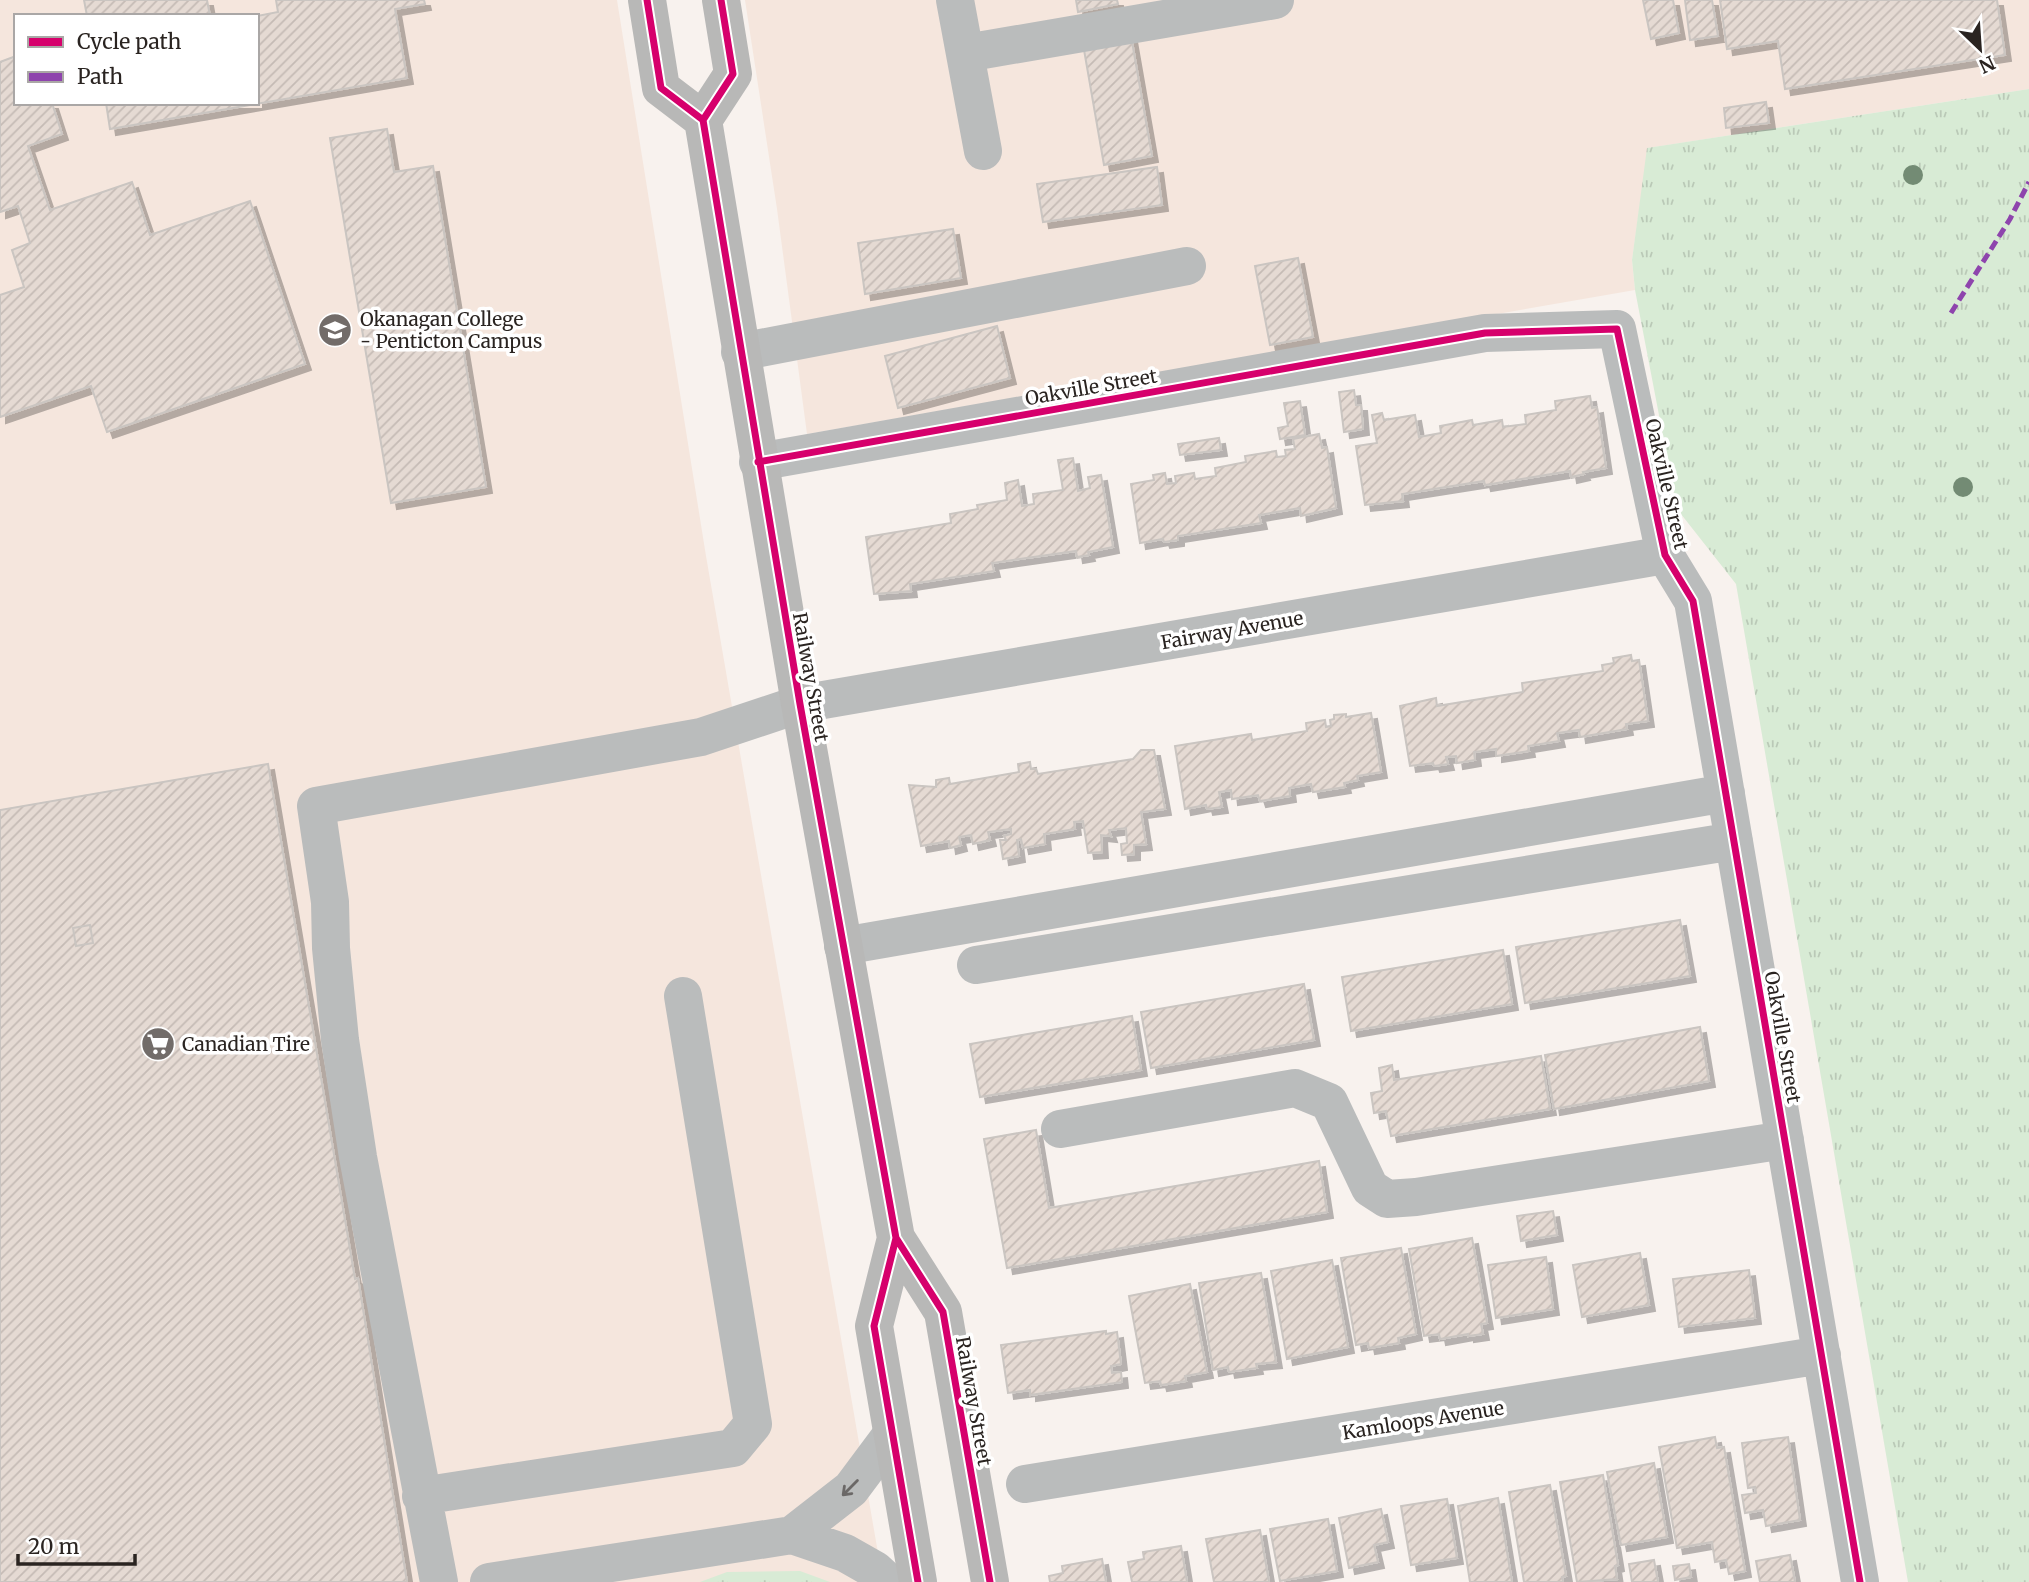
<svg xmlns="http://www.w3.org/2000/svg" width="2029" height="1582" viewBox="0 0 2029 1582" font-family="Merriweather,serif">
<defs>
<pattern id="grass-tufts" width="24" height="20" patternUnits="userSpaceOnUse" patternTransform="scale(1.75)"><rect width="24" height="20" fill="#d8ebd5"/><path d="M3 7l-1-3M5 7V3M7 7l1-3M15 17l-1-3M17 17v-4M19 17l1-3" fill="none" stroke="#bac9b7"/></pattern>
<pattern id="building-hatch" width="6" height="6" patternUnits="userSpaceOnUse" patternTransform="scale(1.75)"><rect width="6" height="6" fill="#e5dad3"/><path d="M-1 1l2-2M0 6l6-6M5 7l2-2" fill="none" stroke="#c5bbb5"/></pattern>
<filter id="shadow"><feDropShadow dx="6" dy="6" stdDeviation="0" flood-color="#0004"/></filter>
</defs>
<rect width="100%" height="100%" fill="#f8f2ee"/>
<path fill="#f5e6dd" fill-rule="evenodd" d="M 0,0 L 617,0 L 706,556 L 883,1582 L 0,1582 ZM 16,16 L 257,16 L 257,103 L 16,103 Z
M 745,0 L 2029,0 L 2029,89 L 1648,148 L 1632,260 L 1635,290 L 807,434 L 777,209 Z"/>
<path fill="url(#grass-tufts)" d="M 2029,89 L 2029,1582 L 1908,1582 L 1736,584 L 1677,509 L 1635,290 L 1632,260 L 1647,148 Z
M 800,1571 L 830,1582 L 700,1582 L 727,1572 Z"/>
<path fill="url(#building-hatch)" stroke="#cac5c1" stroke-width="2" filter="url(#shadow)" d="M 84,0 L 207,0 L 210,16 L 87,16 Z
M 276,0 L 424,0 L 425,4 L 395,9 L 407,78 L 110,129 L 106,103 L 257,103 L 257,16 L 278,12 Z
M 1076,0 L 1117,0 L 1118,4 L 1078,12 Z
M 1643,0 L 1673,0 L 1679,33 L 1651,39 Z
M 1685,0 L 1712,0 L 1718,36 L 1690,40 Z
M 1720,0 L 1997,0 L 2005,55 L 1785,89 L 1778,41 L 1727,49 Z
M 1131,36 L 1152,156 L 1104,165 L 1083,44 Z
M 16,56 L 16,103 L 52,103 L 62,134 L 28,146 L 50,210 L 132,182 L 150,235 L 250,201 L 305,364 L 107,432 L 91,386 L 0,417 L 0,295 L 24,287 L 12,250 L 30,243 L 18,206 L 0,212 L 0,62 Z
M 1766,102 L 1769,123 L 1726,128 L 1724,108 Z
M 387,129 L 394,172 L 433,166 L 486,487 L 391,503 L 330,138 Z
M 1157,167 L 1162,205 L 1043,222 L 1037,184 Z
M 953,229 L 961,278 L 865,294 L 858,243 Z
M 1298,258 L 1313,337 L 1270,345 L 1255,266 Z
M 997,326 L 1010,378 L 898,408 L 885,356 Z
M 1354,390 L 1356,405 L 1361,405 L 1363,429 L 1344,432 L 1339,392 Z
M 1590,396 L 1592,408 L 1597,407 L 1606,468 L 1583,472 L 1584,474 L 1571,477 L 1570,471 L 1485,485 L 1484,481 L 1402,494 L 1403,501 L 1365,505 L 1356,446 L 1377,443 L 1372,415 L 1382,413 L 1384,420 L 1415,415 L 1419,437 L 1441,433 L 1440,426 L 1472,420 L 1473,425 L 1502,420 L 1503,427 L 1526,424 L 1525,415 L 1556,410 L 1555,401 Z
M 1300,401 L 1305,435 L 1280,439 L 1278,428 L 1288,426 L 1284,403 Z
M 1319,434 L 1322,448 L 1327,447 L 1336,508 L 1301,516 L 1300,508 L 1259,515 L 1261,523 L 1178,536 L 1178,540 L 1164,542 L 1163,539 L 1140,543 L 1131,484 L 1154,480 L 1153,475 L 1165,473 L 1167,484 L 1176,483 L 1175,476 L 1194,473 L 1195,479 L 1216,476 L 1215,468 L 1246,462 L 1245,456 L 1276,451 L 1277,457 L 1286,456 L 1285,450 L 1295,449 L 1293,439 Z
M 1219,438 L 1221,450 L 1180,455 L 1178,444 Z
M 1073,458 L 1078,491 L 1090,488 L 1088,477 L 1101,475 L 1113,547 L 1088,552 L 1089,555 L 1077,557 L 1076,551 L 992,563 L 994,571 L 910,584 L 911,591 L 874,594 L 866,537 L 951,523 L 950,514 L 978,509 L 977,505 L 1007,500 L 1005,483 L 1018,480 L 1022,506 L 1034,504 L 1033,494 L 1063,490 L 1058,460 Z
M 1631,655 L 1632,661 L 1639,660 L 1648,721 L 1626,724 L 1627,729 L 1580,737 L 1579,730 L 1557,733 L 1559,741 L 1528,746 L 1529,751 L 1496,756 L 1496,749 L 1474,752 L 1475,760 L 1457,763 L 1456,756 L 1446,757 L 1448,764 L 1434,766 L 1433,763 L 1410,766 L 1400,706 L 1436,698 L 1437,706 L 1523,692 L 1522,683 L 1603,671 L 1602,665 L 1614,663 L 1613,658 Z
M 1371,713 L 1381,772 L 1357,776 L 1358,780 L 1344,783 L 1345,787 L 1313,792 L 1311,784 L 1289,788 L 1290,796 L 1260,801 L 1258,795 L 1232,799 L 1231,790 L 1219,792 L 1222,807 L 1207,809 L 1206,805 L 1185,809 L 1175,746 L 1251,734 L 1252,740 L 1307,731 L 1306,723 L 1325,720 L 1326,727 L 1331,726 L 1330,720 L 1334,719 L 1334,715 L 1346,714 L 1346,717 Z
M 1141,750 L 1154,750 L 1165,809 L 1141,812 L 1146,844 L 1134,845 L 1134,854 L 1122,855 L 1121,844 L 1127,843 L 1126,828 L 1109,830 L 1111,836 L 1101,835 L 1102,852 L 1088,853 L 1083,821 L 1074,822 L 1075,829 L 1044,834 L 1045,844 L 1023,848 L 1021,839 L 1017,840 L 1019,856 L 1003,859 L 1000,840 L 1006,840 L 1004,836 L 1011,834 L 1011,829 L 988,832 L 990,840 L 973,844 L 971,835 L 959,837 L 961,845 L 950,848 L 949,841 L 921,846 L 909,785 L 936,787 L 936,780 L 949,778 L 950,784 L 1019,772 L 1018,764 L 1030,762 L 1031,769 L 1036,769 L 1038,774 L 1133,759 Z
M 268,764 L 355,1279 L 358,1278 L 407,1582 L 0,1582 L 0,810 Z
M 1680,920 L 1690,976 L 1525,1003 L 1516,947 Z
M 90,925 L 93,943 L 76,946 L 73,928 Z
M 1503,950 L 1512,1004 L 1351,1031 L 1342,977 Z
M 1304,984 L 1314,1040 L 1151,1068 L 1141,1012 Z
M 1132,1016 L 1141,1070 L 980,1097 L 970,1044 Z
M 1700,1027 L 1709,1081 L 1554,1109 L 1545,1055 Z
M 1541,1056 L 1550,1109 L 1391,1136 L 1386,1111 L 1374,1113 L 1371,1093 L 1382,1091 L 1379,1068 L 1392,1065 L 1394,1080 Z
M 1036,1130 L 1049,1208 L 1319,1161 L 1327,1212 L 1007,1268 L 984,1139 Z
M 1553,1211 L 1557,1235 L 1521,1241 L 1517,1216 Z
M 1472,1238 L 1487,1323 L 1481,1324 L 1483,1334 L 1468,1336 L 1468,1334 L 1440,1339 L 1439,1334 L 1424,1336 L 1409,1249 Z
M 1401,1248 L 1416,1334 L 1398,1338 L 1399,1343 L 1369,1348 L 1368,1343 L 1356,1345 L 1341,1258 Z
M 1640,1253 L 1649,1305 L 1582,1317 L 1573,1265 Z
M 1546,1257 L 1553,1309 L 1496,1318 L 1488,1265 Z
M 1332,1260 L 1348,1347 L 1287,1359 L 1271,1271 Z
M 1749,1270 L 1755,1318 L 1679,1327 L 1673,1279 Z
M 1261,1273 L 1276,1362 L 1256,1364 L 1257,1368 L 1229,1372 L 1228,1367 L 1213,1370 L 1199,1283 Z
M 1190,1284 L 1207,1372 L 1185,1376 L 1186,1381 L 1161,1385 L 1160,1381 L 1145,1383 L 1129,1296 Z
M 1106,1331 L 1106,1334 L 1117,1332 L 1121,1364 L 1111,1366 L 1112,1373 L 1121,1372 L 1122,1382 L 1030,1395 L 1030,1390 L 1008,1393 L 1001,1345 Z
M 1715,1437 L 1717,1448 L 1724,1447 L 1745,1571 L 1729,1574 L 1726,1560 L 1715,1562 L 1712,1542 L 1677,1548 L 1659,1447 Z
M 1788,1437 L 1800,1520 L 1766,1526 L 1763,1510 L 1745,1513 L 1742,1495 L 1756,1493 L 1755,1487 L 1748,1488 L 1742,1443 Z
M 1654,1463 L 1667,1537 L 1621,1545 L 1607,1472 Z
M 1603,1475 L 1618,1565 L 1615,1566 L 1617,1579 L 1577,1582 L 1560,1482 Z
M 1550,1485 L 1566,1576 L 1562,1577 L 1563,1582 L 1524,1582 L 1509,1492 Z
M 1498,1498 L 1512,1582 L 1470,1582 L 1458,1506 Z
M 1447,1499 L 1457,1558 L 1411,1565 L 1401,1506 Z
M 1381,1509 L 1388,1542 L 1374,1545 L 1378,1562 L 1349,1568 L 1339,1518 Z
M 1328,1519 L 1337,1571 L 1280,1581 L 1270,1529 Z
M 1260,1530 L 1269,1582 L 1214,1582 L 1206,1539 Z
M 1181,1546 L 1187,1582 L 1132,1582 L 1128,1562 L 1144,1559 L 1143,1552 Z
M 1790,1555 L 1795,1582 L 1760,1582 L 1756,1561 Z
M 1102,1559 L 1106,1582 L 1050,1582 L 1049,1576 L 1063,1573 L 1062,1566 Z
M 1654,1560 L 1658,1582 L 1632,1582 L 1629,1564 Z
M 1689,1564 L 1691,1577 L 1675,1580 L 1673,1566 Z"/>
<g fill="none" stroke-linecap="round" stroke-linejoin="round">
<path stroke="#babcbc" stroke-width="38" d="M 955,0 L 983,151
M 966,53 L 1275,0
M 740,352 L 1187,266
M 758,462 L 1485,333 L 1617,329 L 1665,555 L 1693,601 L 1860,1582
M 843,946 L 1726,793
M 976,965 L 1734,841
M 1060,1129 L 1295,1088 L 1329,1102 L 1370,1188 L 1387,1199 L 1416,1197 L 1785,1140
M 1025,1484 L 1822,1355
M 421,1496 L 733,1448 L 753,1424 L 683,996
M 792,1535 L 851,1489 L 892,1434
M 439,1582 L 358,1157 L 340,1040 L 331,948 L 330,902 L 316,806 L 701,737 L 800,704 L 1665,555
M 489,1582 L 792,1535 L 845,1553 L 875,1570 L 888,1582"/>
<path stroke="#b8b8b7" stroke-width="38" d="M 647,0 L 661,88 L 703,120
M 721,0 L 733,74 L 703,120 L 800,704 L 896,1238 L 943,1312 L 990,1582
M 896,1238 L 874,1326 L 918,1582"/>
<path stroke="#8e44ad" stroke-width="5" stroke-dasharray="10 5" stroke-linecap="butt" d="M 1951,313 L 2010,219 L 2029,182"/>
<g stroke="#fff" stroke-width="11">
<path id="cycleway" d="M 647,0 L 661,88 L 703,120
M 721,0 L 733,74 L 703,120 L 800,704 L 896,1238 L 943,1312 L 990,1582
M 758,462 L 1485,333 L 1617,329 L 1665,555 L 1693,601 L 1860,1582
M 896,1238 L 874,1326 L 918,1582"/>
</g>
<use href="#cycleway" stroke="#d6006c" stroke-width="7"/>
</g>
<g fill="#738b74">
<circle cx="1913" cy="175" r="10"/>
<circle cx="1963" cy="487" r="10"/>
</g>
<defs><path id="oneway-shaft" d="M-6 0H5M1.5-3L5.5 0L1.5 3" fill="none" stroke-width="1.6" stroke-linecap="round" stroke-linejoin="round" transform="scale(1.75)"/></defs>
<use stroke="#6b6867" href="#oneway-shaft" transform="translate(850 1488) rotate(135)"/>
<defs>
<g id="university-disc" transform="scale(1.75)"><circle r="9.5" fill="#726c69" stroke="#fff"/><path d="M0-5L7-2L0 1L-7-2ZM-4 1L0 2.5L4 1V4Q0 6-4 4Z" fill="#fff"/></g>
<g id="supermarket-disc" transform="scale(1.75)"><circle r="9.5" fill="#726c69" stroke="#fff"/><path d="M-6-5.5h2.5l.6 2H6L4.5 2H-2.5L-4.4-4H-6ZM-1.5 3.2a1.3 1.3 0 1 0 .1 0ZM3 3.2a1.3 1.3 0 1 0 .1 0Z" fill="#fff"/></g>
</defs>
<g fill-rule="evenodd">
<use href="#university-disc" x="335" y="330"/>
<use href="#supermarket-disc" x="158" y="1044"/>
</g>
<g text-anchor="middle" stroke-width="7" stroke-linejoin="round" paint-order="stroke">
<g font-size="19" fill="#2a2421" stroke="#fff" text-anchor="start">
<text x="360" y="326">Okanagan College<tspan x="360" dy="22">- Penticton Campus</tspan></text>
<text x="182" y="1051">Canadian Tire</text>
</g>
<g font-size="19" fill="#2a2421" stroke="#fff">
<text transform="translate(1091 387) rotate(-10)" y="7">Oakville Street</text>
<text transform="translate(1667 484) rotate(77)" y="7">Oakville Street</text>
<text transform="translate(1232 630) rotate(-10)" y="7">Fairway Avenue</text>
<text transform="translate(811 677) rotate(80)" y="7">Railway Street</text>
<text transform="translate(1783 1037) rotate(80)" y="7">Oakville Street</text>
<text transform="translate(974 1401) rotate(80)" y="7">Railway Street</text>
<text transform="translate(1423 1420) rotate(-9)" y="7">Kamloops Avenue</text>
</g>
</g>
<rect x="14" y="14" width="245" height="91" fill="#ffffff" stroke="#aaa7a6" stroke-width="2"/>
<rect x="28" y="37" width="35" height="10" fill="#d6006c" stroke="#aaa7a6" stroke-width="2"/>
<text x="77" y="49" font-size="21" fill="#2a2421">Cycle path</text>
<rect x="28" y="72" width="35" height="10" fill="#8e44ad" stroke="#aaa7a6" stroke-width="2"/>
<text x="77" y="84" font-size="21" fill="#2a2421">Path</text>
<g transform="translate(1980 49) rotate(155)" stroke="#ffffff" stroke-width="5" paint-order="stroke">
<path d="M0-5L12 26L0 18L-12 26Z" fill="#2a2421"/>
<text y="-10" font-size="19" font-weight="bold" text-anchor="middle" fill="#2a2421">N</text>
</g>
<path d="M18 1554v10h117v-10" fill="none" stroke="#2a2421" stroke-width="3.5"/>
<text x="28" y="1554" font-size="21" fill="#2a2421" stroke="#ffffff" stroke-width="5" paint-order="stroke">20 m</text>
</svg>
